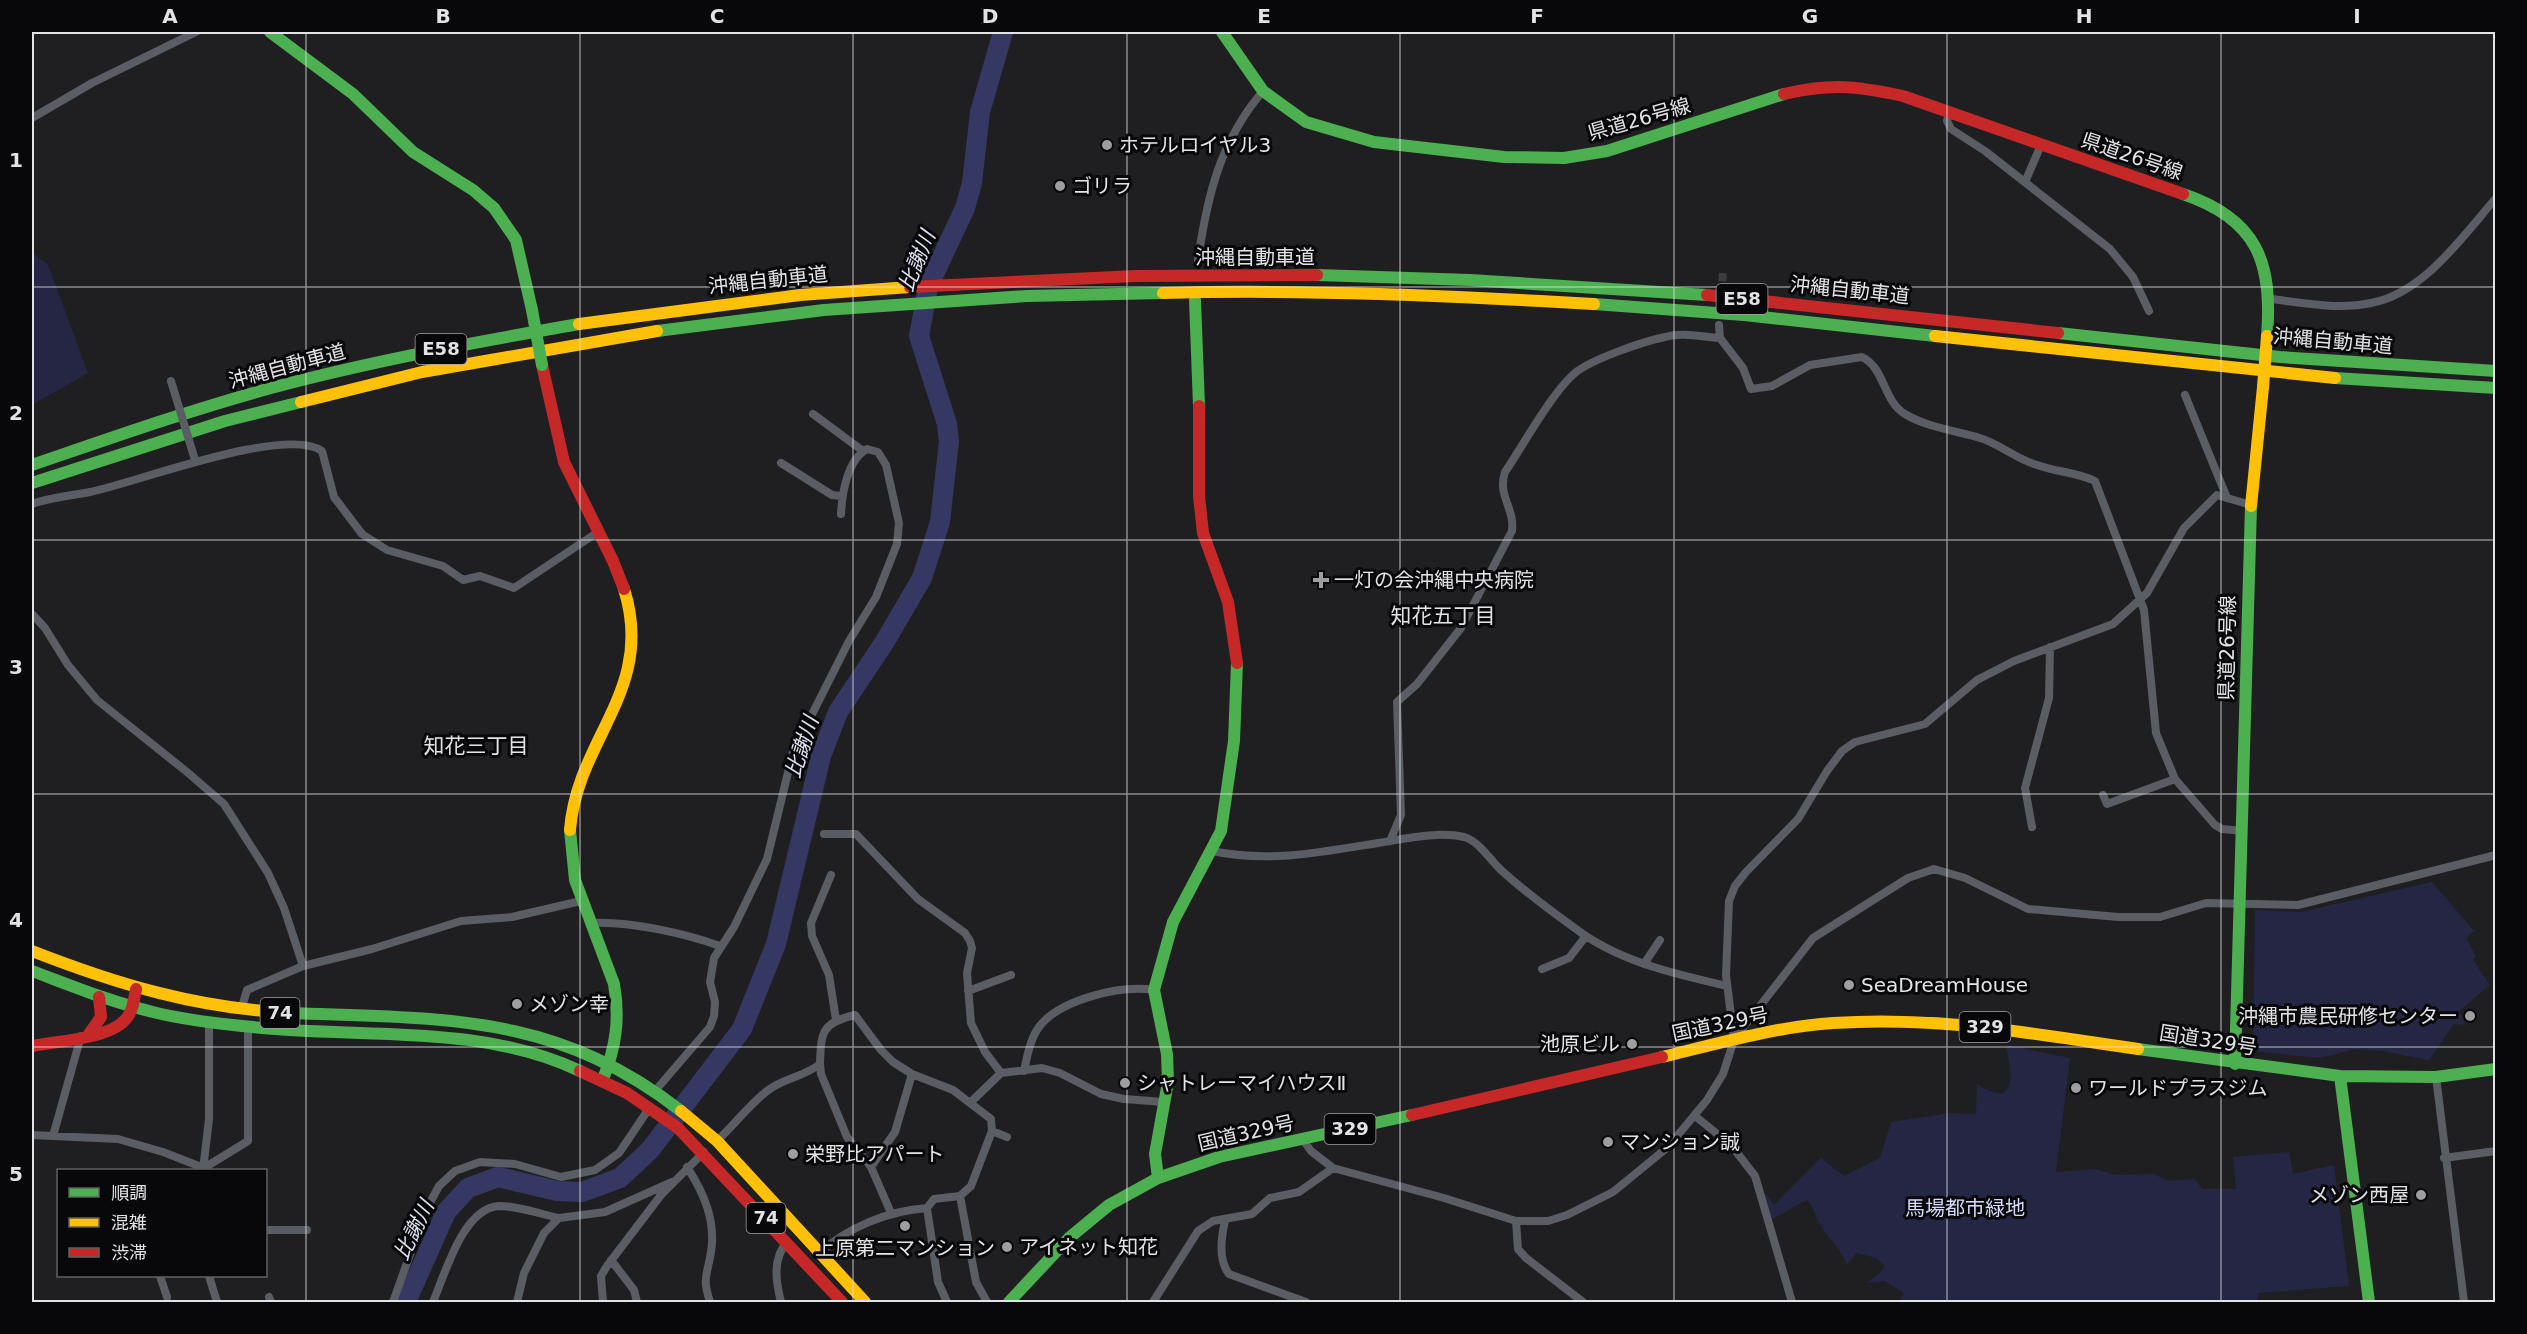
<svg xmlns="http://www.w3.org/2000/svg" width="2527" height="1334" viewBox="0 0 2527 1334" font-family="'DejaVu Sans','Noto Sans JP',sans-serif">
<rect width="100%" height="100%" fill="#1f1f22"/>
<path fill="#252643" d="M 32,252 L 48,265 L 88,373 L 32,405 Z
M 2432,882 L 2474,931 L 2466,938 L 2476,956 L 2473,960 L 2490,985 L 2459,1011 L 2466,1025 L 2454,1024 L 2429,1060 L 2383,1051 L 2355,1049 L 2320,1058 L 2259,1052 L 2253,1043 L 2255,910 L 2301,912 Z
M 2006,1045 L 2070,1058 L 2056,1172 L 2094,1169 L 2116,1175 L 2153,1174 L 2169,1181 L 2195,1179 L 2202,1189 L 2236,1189 L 2233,1157 L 2289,1152 L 2293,1174 L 2334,1165 L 2349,1286 L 2258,1293 L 2257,1302 L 1899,1302 L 1904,1293 L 1885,1281 L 1866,1283 L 1880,1273 L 1885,1266 L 1876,1258 L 1857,1253 L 1847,1264 C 1838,1244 1826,1237 1818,1221 C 1814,1213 1813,1206 1807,1200 L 1769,1221 L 1761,1187 L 1774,1205 L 1821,1158 L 1844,1176 L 1880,1158 L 1891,1122 L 1950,1113 L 1976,1114 L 1977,1084 L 1987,1090 L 2002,1094 C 2017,1085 2008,1060 2006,1045 Z"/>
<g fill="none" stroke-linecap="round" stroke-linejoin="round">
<path stroke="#363864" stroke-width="20" d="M 406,1302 L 446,1212 L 468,1188 L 498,1177 L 557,1191 L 582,1192 L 620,1178 L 650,1150 L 742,1029 L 776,944 L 821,756 L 838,712 L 884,643 L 922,578 L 940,522 L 949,441 L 947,424 L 919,336 L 928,287 L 965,208 L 972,183 L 980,112 L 1003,32"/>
<path stroke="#3c3c3f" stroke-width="8" stroke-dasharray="8 4" stroke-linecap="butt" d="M 1719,317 L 1723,273"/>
<path stroke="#5b5d64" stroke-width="8" d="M 1949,113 L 1947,121 L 1951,129 L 1985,151 L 2110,249 L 2133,277 L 2149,311
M 32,118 L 92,83 L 196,32
M 2025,182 L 2041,145
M 1198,260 C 1207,197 1220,141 1263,91
M 2271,299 C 2303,303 2339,310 2371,303 C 2424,293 2463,236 2496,198
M 1719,325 L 1720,338 L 1743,368 L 1751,389 L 1772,386 L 1810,365 L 1862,357 C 1885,368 1883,401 1905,414 C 1926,427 1956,431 1980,438 C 2000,444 2016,459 2037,465 C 2056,472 2076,472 2095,481 L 2144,610 L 2156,733 L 2175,779 L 2215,825 L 2222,829 L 2243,831
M 2185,395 L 2227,498
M 813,414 L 863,451
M 781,463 L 832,495 L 842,496
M 32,504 C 51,497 70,496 90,492 C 136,483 284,425 322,451 L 334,497 L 362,534 L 387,550 L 443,566 L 463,580 L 480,576 L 514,588 L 598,532
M 32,614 L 45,628 L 68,665 L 97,700 L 187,772 L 224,804 L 268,873 L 284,908 L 303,966
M 2103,795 L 2107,804 L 2175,779
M 2032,827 L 2025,788 L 2049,698 L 2050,647
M 824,834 L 856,834 L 918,899 L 965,933 L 970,941 L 972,948 L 967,973 L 971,1023 L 985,1052 L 1001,1073
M 1390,841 L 1401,815 L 1397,702 L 1417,684 L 1461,628 L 1512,531 C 1515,508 1497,496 1505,472 C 1522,447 1553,391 1575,373 C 1590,360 1644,341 1665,337 C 1682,332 1702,337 1720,338
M 1212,851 C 1268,863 1323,852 1378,843 C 1404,839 1438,831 1464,837 C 1479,841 1490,860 1501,870 C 1526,893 1555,914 1583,934 C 1625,963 1679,975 1727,986
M 831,875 L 811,923 L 812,936 L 829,975 L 836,1020
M 591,923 C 629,921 684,933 720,946
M 1644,964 L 1660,940
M 1542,969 L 1569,958 L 1586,936
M 968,991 L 1011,975
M 241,1010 L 247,990 L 303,966 L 372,949 L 461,921 L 512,917 L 581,901
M 1735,1038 L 1813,938 L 1908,878 L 1934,869 L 1965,878 L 2028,909 L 2118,917 L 2160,917 L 2206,903 L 2298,905 L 2496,855
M 820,1064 L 821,1074 L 847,1137 L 871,1167 L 891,1213
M 1024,1071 C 1027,1057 1030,1039 1039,1027 C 1060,999 1121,985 1154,990
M 2436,1077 L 2464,1302
M 655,1091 L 710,1027 L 714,1016 L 715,1002 L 710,982 L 714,958 L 734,927 L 767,859 L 793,752 L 849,641 L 876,597 L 897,544 L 899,523 L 886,465 L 878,452 L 867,449 C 847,460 842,494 841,514
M 971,1102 L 1001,1073 L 1042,1068 L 1060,1073 L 1101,1094 L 1124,1099 L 1164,1102
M 1695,1116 L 1731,1145 L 1755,1176 L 1792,1302
M 992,1131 L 1007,1137
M 32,1135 L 118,1139 L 163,1152 L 204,1168 L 248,1141 L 248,1026
M 53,1136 L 81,1036
M 1303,1140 L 1311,1151 L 1333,1168 L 1444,1198 L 1516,1221 L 1548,1221 L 1567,1215 L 1613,1192 L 1668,1147 L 1707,1100 L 1723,1074 L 1734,1040 L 1726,975 L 1729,901 L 1735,886 L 1746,872 L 1798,819 L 1827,771 L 1842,751 L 1855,742 L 1925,724 L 1977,680 L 2014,661 L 2113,624 L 2147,593 L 2184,528 L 2217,495 L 2251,505
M 717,1141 C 734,1125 749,1105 767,1091 C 783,1078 804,1077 820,1064 C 821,1031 822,1023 855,1015 L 881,1050 L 893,1062 L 912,1074 L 953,1090 L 991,1119 L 992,1131 L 971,1186 L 960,1196 L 976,1282 L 987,1302
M 2444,1158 L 2496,1151
M 687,1167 C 704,1193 716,1221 711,1252 C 707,1277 702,1277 710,1302
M 871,1167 L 895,1132 L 912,1074
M 203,1170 L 209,1119 L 209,1021
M 927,1208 L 938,1282 L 947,1302
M 1225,1221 C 1221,1238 1218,1260 1229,1274 L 1306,1302
M 1516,1221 L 1518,1249 L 1526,1258 L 1583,1302
M 266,1230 L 307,1230
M 819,1253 C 849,1227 887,1211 927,1208 L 934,1199 L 960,1196
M 611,1260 L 634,1290 L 637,1302
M 160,1276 L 167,1297
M 209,1276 L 217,1302
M 269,1297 L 271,1302
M 393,1302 L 426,1210 L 439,1186 L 455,1171 L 480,1162 L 515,1164 L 561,1177 L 595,1170 L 619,1153 L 650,1107
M 433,1302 C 445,1274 463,1208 499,1206 C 519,1206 540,1214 559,1218
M 517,1302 L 524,1273 L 544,1233 L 559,1218 L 605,1212 L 672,1182
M 603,1302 L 601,1276 L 607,1266 L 661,1195 L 704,1152
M 781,1302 C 776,1282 772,1259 787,1242
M 1153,1302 L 1198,1231 L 1213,1221 L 1252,1214 L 1270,1198 L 1299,1192 L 1333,1168"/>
<path stroke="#4caf50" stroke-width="12" d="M 270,32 L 353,94 L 413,152 L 473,190 L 494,208 L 516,240 L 532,310
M 1222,32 L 1263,91 L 1306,122 L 1374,142 L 1504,157 L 1564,158 L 1607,151 L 1784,94
M 2183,194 C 2257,219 2273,262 2267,336
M 1317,275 L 1470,280 L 1707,295
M 1195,300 L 1199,406
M 1594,304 L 1744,315 L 1935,336
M 657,331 L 824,310 L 1027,296 L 1163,293
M 2058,333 L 2280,357 L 2496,371
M 2335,378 L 2496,388
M 32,465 C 111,438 190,410 271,388 C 372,361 476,342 579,324
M 32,483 L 225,421 L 301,402
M 570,830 L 575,880 L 614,984 C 620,1018 616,1047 603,1079
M 32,971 C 72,986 111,1002 153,1012 C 188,1021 238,1026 275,1029 C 376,1037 486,1026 580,1071
M 290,1013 C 441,1019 554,1012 681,1111
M 2138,1049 L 2340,1076 L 2436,1077 L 2496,1069
M 2235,1064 L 2251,506
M 2340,1076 L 2369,1302
M 1158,1178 L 1155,1154 L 1168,1082 L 1167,1054 L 1154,990 L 1173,922 L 1221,831 L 1234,741 L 1237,663
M 1009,1302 L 1069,1238 L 1109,1205 L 1158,1178 L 1219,1157 L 1412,1115"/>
<path stroke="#ffc107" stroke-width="12" d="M 1163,293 C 1307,289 1451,296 1594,304
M 579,324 L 800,295 L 910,287
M 1935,336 L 2335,378
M 301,402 L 422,372 L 657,331
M 2251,506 L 2263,387
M 570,830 C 577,738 656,690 624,589
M 32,951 C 119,985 197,1008 290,1013
M 1662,1057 C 1715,1044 1780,1026 1833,1023 C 1940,1016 2034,1034 2138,1049
M 681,1111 L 717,1141 L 865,1302"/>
<path stroke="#c62828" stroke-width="12" d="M 1784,94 C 1831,83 1856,86 1903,96 L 2183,194
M 910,287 L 1135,276 L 1317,275
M 1707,295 L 2058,333
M 542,365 L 564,462 L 613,561 L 624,589
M 1199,406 L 1199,496 L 1203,533 L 1228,602 L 1237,663
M 89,1034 L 101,1017 L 99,997
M 32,1046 C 57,1041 108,1039 125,1020 C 133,1012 134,999 136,989
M 580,1071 L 627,1093 L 678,1128 L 842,1302
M 1412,1115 L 1662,1057"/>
<path stroke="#5b5d64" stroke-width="8" d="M 171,381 L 195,460"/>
<path stroke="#4caf50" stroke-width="12" d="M 532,310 L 542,365"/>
<path stroke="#ffc107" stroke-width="12" d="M 2263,387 L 2267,336"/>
</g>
<path fill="none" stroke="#e2e3e6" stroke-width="1.5" stroke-opacity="0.55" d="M 306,32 L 306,1302M 580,32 L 580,1302M 853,32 L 853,1302M 1127,32 L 1127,1302M 1400,32 L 1400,1302M 1674,32 L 1674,1302M 1947,32 L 1947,1302M 2221,32 L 2221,1302M 32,287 L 2496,287M 32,540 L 2496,540M 32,794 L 2496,794M 32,1047 L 2496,1047"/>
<g fill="#9e9ea1" stroke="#08080b" stroke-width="2">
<circle cx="1107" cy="145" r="6"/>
<circle cx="1060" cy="186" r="6"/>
<path d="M1318 571h6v6h6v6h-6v6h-6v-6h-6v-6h6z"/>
<circle cx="1849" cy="985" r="6"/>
<circle cx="517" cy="1004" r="6"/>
<circle cx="2470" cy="1016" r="6"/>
<circle cx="1632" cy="1044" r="6"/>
<circle cx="1125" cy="1083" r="6"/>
<circle cx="2076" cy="1088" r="6"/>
<circle cx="1608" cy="1142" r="6"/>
<circle cx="793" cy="1154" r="6"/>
<circle cx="2421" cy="1195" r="6"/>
<circle cx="905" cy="1226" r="6"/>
<circle cx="1007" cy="1247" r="6"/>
</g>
<g text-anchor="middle" stroke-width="6" stroke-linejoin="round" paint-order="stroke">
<g fill="#08080b" stroke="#a1a1a4" stroke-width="1.5">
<rect x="1716.5" y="284" width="51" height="30" rx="4.5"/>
<rect x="415.5" y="334" width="51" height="30" rx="4.5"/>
<rect x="260.5" y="998" width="39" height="30" rx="4.5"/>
<rect x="1959.5" y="1012" width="51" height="30" rx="4.5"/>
<rect x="1324.5" y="1114" width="51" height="30" rx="4.5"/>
<rect x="746.5" y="1203" width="39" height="30" rx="4.5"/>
</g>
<g font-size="18" font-weight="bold" fill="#e2e3e6">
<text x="1742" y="305">E58</text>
<text x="441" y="355">E58</text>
<text x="280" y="1019">74</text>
<text x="1985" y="1033">329</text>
<text x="1350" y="1135">329</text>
<text x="766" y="1224">74</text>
</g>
<g font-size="20" fill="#e2e3e6" stroke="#08080b">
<text transform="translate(1639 119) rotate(-16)" y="7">県道26号線</text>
<text transform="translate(2132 156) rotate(19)" y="7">県道26号線</text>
<text x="1255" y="264">沖縄自動車道</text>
<text transform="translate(768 280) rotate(-6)" y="7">沖縄自動車道</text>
<text transform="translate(1850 290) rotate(6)" y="7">沖縄自動車道</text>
<text transform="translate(2333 341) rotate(5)" y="7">沖縄自動車道</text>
<text transform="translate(287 366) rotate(-15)" y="7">沖縄自動車道</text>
<text transform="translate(2227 648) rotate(-89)" y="7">県道26号線</text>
<text transform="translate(1720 1024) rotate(-12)" y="7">国道329号</text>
<text transform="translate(2208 1040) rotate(9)" y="7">国道329号</text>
<text transform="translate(1246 1133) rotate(-13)" y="7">国道329号</text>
</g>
<g font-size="20" fill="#e2e3e6" stroke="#08080b" text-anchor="start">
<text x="1119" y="152">ホテルロイヤル3</text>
<text x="1072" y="193">ゴリラ</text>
<text x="1334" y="587">一灯の会沖縄中央病院</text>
<text x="1861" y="992">SeaDreamHouse</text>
<text x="529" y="1011">メゾン幸</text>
<text x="2458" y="1023" text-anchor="end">沖縄市農民研修センター</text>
<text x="1620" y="1051" text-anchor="end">池原ビル</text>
<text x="1137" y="1090">シャトレーマイハウスⅡ</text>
<text x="2088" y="1095">ワールドプラスジム</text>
<text x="1620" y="1149">マンション誠</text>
<text x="805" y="1161">栄野比アパート</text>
<text x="2409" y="1202" text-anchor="end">メゾン西屋</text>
<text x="1019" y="1254">アイネット知花</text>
<text x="905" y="1255" text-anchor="middle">上原第二マンション</text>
</g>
<g font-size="20" fill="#d7dbfc" stroke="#08080b">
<text x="1965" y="1215">馬場都市緑地</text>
</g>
<g font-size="21" font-style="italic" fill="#e0e3f3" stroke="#08080b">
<text transform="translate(917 261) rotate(-68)" y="7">比謝川</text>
<text transform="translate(802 747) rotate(-72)" y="7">比謝川</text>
<text transform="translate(414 1230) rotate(-64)" y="7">比謝川</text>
</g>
<g font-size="21" fill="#e2e3e6" stroke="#08080b">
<text x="1443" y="623">知花五丁目</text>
<text x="476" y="753">知花三丁目</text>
</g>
</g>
<rect width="2527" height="1334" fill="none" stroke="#08080b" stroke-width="66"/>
<rect x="57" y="1169" width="210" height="108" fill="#08080b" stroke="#5f6063" stroke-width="1.5"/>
<rect x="69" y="1188" width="30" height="9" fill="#4caf50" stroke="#5f6063" stroke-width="1.5"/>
<text x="111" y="1199" font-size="18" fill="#e2e3e6">順調</text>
<rect x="69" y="1218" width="30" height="9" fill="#ffc107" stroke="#5f6063" stroke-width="1.5"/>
<text x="111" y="1229" font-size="18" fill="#e2e3e6">混雑</text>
<rect x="69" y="1248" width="30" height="9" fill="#c62828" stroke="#5f6063" stroke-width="1.5"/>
<text x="111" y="1259" font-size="18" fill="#e2e3e6">渋滞</text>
<rect x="33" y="33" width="2461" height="1268" fill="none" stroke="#e2e3e6" stroke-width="2"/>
<g font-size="20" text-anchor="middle" font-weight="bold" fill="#e2e3e6">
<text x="170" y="23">A</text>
<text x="443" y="23">B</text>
<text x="717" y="23">C</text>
<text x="990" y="23">D</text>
<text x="1264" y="23">E</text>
<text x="1537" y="23">F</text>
<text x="1810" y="23">G</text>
<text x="2084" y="23">H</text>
<text x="2357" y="23">I</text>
<text x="16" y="167">1</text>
<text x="16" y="420">2</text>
<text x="16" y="674">3</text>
<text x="16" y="927">4</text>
<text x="16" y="1181">5</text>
</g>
</svg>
